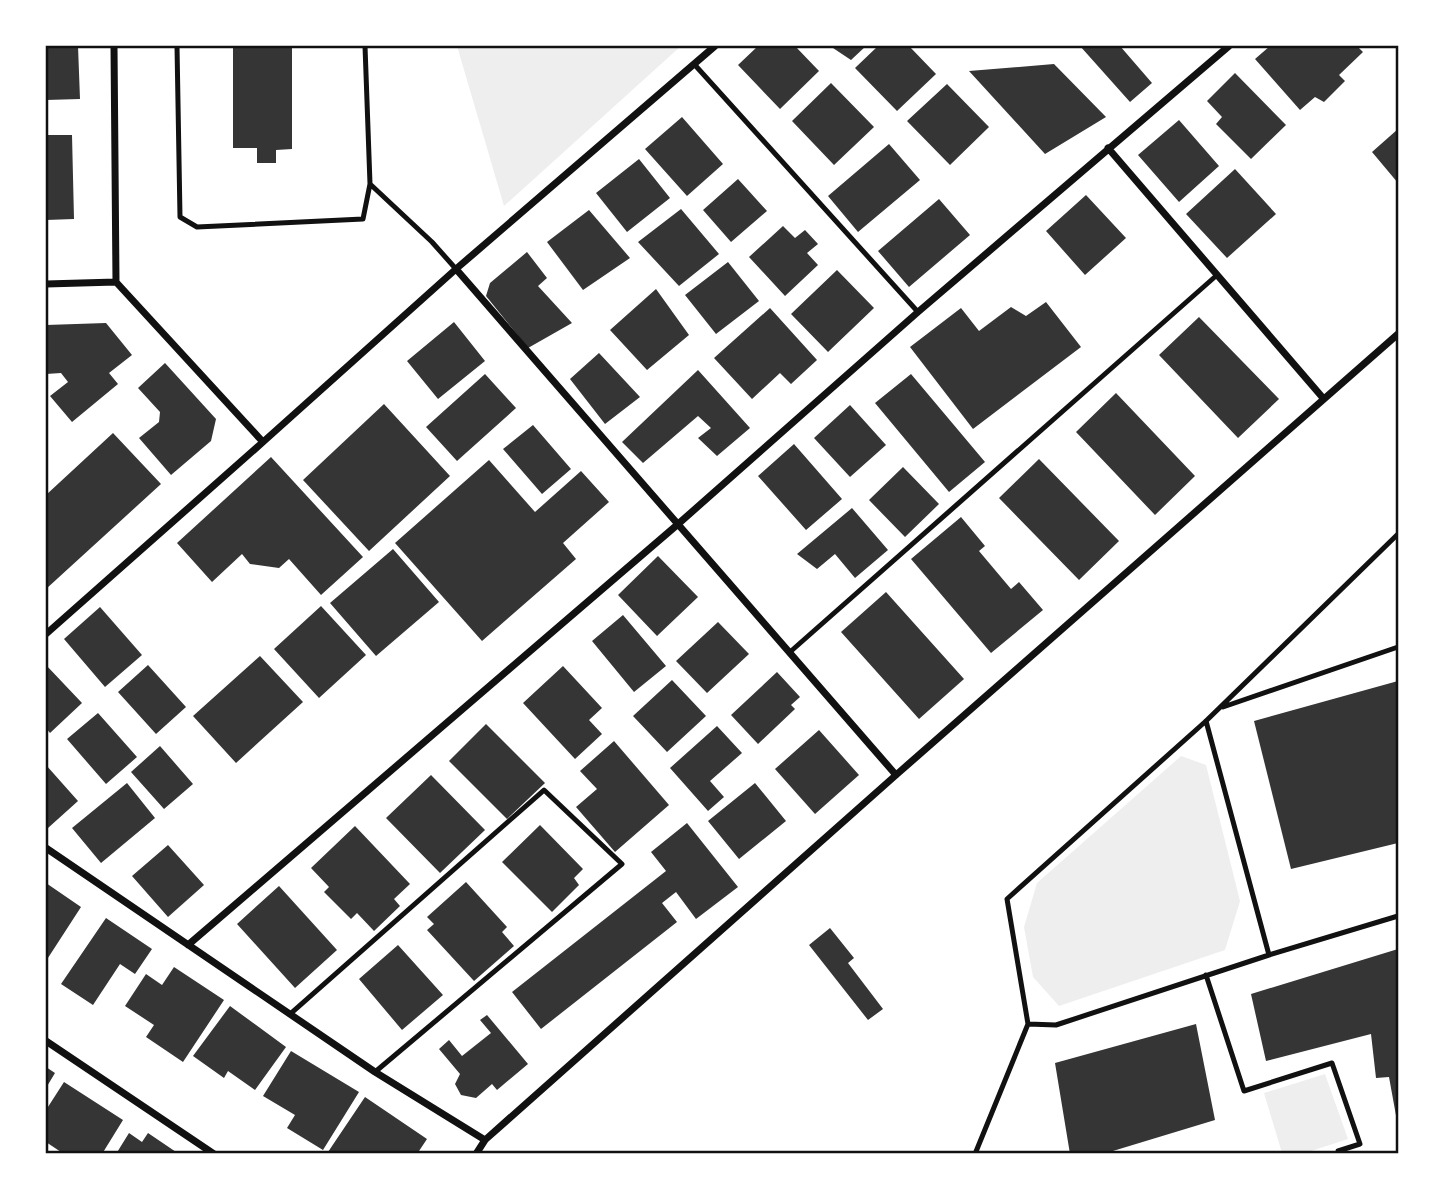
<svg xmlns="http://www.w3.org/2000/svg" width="1444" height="1199" viewBox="0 0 1444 1199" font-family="Jost,sans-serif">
<rect width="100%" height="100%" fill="#fff"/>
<path fill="#eee" d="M 457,46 L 681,46 L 504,206 Z
M 1181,756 L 1206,765 L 1240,901 L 1225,950 L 1059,1006 L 1033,977 L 1024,927 L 1037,883 Z
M 1325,1074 L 1348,1139 L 1305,1153 L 1282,1153 L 1264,1093 Z"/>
<path fill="#353535" d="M 46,46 L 78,46 L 80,99 L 46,100 Z
M 233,46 L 292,46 L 292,149 L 276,150 L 276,163 L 257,163 L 257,148 L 233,148 Z
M 758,46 L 795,46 L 819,71 L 780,109 L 738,65 Z
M 830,46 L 866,46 L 851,60 Z
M 878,46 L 909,46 L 936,74 L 897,111 L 855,68 Z
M 1080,46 L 1120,46 L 1152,83 L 1130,102 Z
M 1270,46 L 1357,46 L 1363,52 L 1339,75 L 1345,81 L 1324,102 L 1315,97 L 1300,110 L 1255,59 Z
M 1054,64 L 1106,117 L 1045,154 L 969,71 Z
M 1235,73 L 1286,125 L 1251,159 L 1216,124 L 1222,117 L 1207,101 Z
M 831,83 L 874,127 L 834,165 L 792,121 Z
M 947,84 L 989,127 L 950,165 L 907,121 Z
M 682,117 L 723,164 L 687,196 L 645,149 Z
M 1179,120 L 1219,166 L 1179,202 L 1138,155 Z
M 1398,129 L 1398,183 L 1372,152 Z
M 46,135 L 72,135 L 74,219 L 46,220 Z
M 889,144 L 920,180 L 858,232 L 828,196 Z
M 639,159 L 670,198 L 627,232 L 596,193 Z
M 1235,169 L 1276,214 L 1227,258 L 1186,214 Z
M 738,179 L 767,211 L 731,242 L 703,210 Z
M 1086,195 L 1126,238 L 1085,275 L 1046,231 Z
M 939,199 L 970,235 L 909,287 L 878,251 Z
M 681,209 L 719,254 L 679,286 L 638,242 Z
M 589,210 L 630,258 L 583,290 L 547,242 Z
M 783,226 L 795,238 L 805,230 L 818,244 L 807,253 L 818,265 L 785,296 L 749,257 Z
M 527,252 L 547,278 L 538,286 L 572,323 L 528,348 L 486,296 L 490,283 Z
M 728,262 L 759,301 L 716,334 L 685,295 Z
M 837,270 L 874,308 L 828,352 L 791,314 Z
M 656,289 L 689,335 L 647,370 L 610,330 Z
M 1046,302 L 1081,347 L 973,429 L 910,347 L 961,308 L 979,331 L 1011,307 L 1026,316 Z
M 770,308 L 817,360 L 791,384 L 780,373 L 752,399 L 714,358 Z
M 1199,317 L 1279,399 L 1238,438 L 1159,355 Z
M 454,322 L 485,361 L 438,399 L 407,361 Z
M 106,323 L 132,355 L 109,373 L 118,384 L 72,422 L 50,396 L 68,382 L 61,373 L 46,374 L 46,325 Z
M 599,353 L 640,397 L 605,424 L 570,379 Z
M 165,363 L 216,419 L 211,441 L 171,475 L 139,438 L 159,422 L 160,412 L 138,388 Z
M 698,370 L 750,428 L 717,456 L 698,438 L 711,428 L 698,416 L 643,463 L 622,442 Z
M 485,374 L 516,408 L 457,461 L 426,427 Z
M 911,374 L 985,462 L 949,492 L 875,403 Z
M 1116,393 L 1195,476 L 1155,515 L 1076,432 Z
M 384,404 L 450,476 L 369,551 L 303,480 Z
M 850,405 L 886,445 L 850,477 L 814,438 Z
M 533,425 L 571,469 L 542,494 L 503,449 Z
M 113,433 L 161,484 L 46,589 L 46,495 Z
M 794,444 L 842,499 L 806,530 L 758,476 Z
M 271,457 L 363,557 L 321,595 L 289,559 L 279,568 L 250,564 L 242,554 L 212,582 L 177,543 Z
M 1039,459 L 1119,541 L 1079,580 L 999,498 Z
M 489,460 L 535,512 L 581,471 L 609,502 L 563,543 L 576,559 L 482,641 L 395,543 Z
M 903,467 L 939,504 L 905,537 L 869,500 Z
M 852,508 L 888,550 L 855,578 L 835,554 L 817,569 L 797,554 Z
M 961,517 L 985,546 L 979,551 L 1011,589 L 1019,582 L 1043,610 L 991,653 L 911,559 Z
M 393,549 L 439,602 L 376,656 L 330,603 Z
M 658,556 L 698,597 L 657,636 L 618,595 Z
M 886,592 L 964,679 L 919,719 L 841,632 Z
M 321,606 L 366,655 L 319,698 L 274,649 Z
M 100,607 L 142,655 L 105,687 L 64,639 Z
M 623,615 L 666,666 L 634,692 L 592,641 Z
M 718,622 L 749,654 L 707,693 L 676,661 Z
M 260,656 L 303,702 L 236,763 L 193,716 Z
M 46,665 L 82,703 L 50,733 L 46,728 Z
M 148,665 L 186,707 L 156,734 L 118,692 Z
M 563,666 L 602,708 L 589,720 L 602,734 L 575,759 L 523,703 Z
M 777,672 L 800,697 L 791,705 L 795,709 L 758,744 L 731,715 Z
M 672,680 L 706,716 L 667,752 L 633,716 Z
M 1398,681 L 1398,843 L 1291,869 L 1254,721 Z
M 98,713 L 137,757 L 106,784 L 67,739 Z
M 486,724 L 545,783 L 507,819 L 449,761 Z
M 717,726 L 742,753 L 710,781 L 724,797 L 708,811 L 670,768 Z
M 819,730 L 859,775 L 815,814 L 775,769 Z
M 614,741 L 669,805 L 615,852 L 576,807 L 597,789 L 580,771 Z
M 160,746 L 193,784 L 164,809 L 131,772 Z
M 46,765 L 78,801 L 48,828 L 46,826 Z
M 431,775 L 485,830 L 440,873 L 386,818 Z
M 127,783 L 155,818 L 101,863 L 72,828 Z
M 755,783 L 786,821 L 739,859 L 708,821 Z
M 687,823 L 738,887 L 696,919 L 676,892 L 662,903 L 677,922 L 541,1029 L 512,992 L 666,871 L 651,852 Z
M 540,825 L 583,869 L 574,878 L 579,885 L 552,912 L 502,862 Z
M 355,826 L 410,884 L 394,899 L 400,906 L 374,931 L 357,913 L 351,919 L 324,892 L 329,887 L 311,868 Z
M 168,845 L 204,885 L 168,917 L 132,876 Z
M 466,882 L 507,927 L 502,932 L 514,946 L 474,981 L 427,930 L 434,924 L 427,917 Z
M 46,883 L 81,907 L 46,961 Z
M 279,886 L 337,950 L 295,988 L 237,924 Z
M 106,918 L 152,949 L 135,974 L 120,964 L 93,1005 L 61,984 Z
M 830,928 L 854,958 L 848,963 L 883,1009 L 868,1020 L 809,945 Z
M 398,945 L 443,995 L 402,1030 L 359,979 Z
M 1398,949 L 1398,1121 L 1397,1121 L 1389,1077 L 1376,1078 L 1371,1034 L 1266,1061 L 1251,994 Z
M 174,967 L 224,1000 L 183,1062 L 146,1037 L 154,1025 L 125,1006 L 146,974 L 162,985 Z
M 230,1006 L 286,1047 L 255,1090 L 228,1071 L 224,1078 L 193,1056 Z
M 487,1015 L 528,1064 L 497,1090 L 492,1084 L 476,1098 L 461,1095 L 455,1084 L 460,1074 L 439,1049 L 449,1040 L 462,1056 L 491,1033 L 480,1020 Z
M 1196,1024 L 1215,1120 L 1103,1154 L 1070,1154 L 1055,1063 Z
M 291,1051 L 359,1092 L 323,1150 L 287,1128 L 295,1115 L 263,1096 Z
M 46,1067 L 55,1073 L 46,1088 Z
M 64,1082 L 123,1120 L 102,1154 L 64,1154 L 46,1142 L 46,1110 Z
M 365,1097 L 427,1139 L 417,1154 L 328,1152 Z
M 129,1133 L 142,1142 L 148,1133 L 179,1154 L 116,1154 Z"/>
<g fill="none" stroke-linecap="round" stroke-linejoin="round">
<path stroke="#111" stroke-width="5" d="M 177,46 L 180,217 L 197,227 L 363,219 L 370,184
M 365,46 L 370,184 L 432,242 L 456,269
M 694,64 L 918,312
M 790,652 L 1217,275
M 1223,707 L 1398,647
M 1269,955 L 1398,916
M 1206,975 L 1244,1091 L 1332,1063 L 1360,1144 L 1338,1151 L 1338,1154
M 290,1014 L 544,790 L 622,864 L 375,1072
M 1028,1024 L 1056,1025 L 1269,955 L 1206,721
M 975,1154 L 1028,1024 L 1007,899 L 1206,721 L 1398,534"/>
<path stroke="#111" stroke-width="7" d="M 114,46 L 116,282 L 263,442
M 1108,148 L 1323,398
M 456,269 L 896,775
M 46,284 L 116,282
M 46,634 L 263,442 L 456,269 L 715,46
M 46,848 L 375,1072 L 485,1140
M 188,945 L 677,525 L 918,312 L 1229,46
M 46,1041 L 214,1154
M 476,1154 L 485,1140 L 896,775 L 1398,334"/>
</g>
<rect width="1444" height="1199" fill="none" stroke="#ffffff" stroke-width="94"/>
<rect x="47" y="47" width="1350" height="1105" fill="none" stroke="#111" stroke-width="2.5"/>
</svg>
